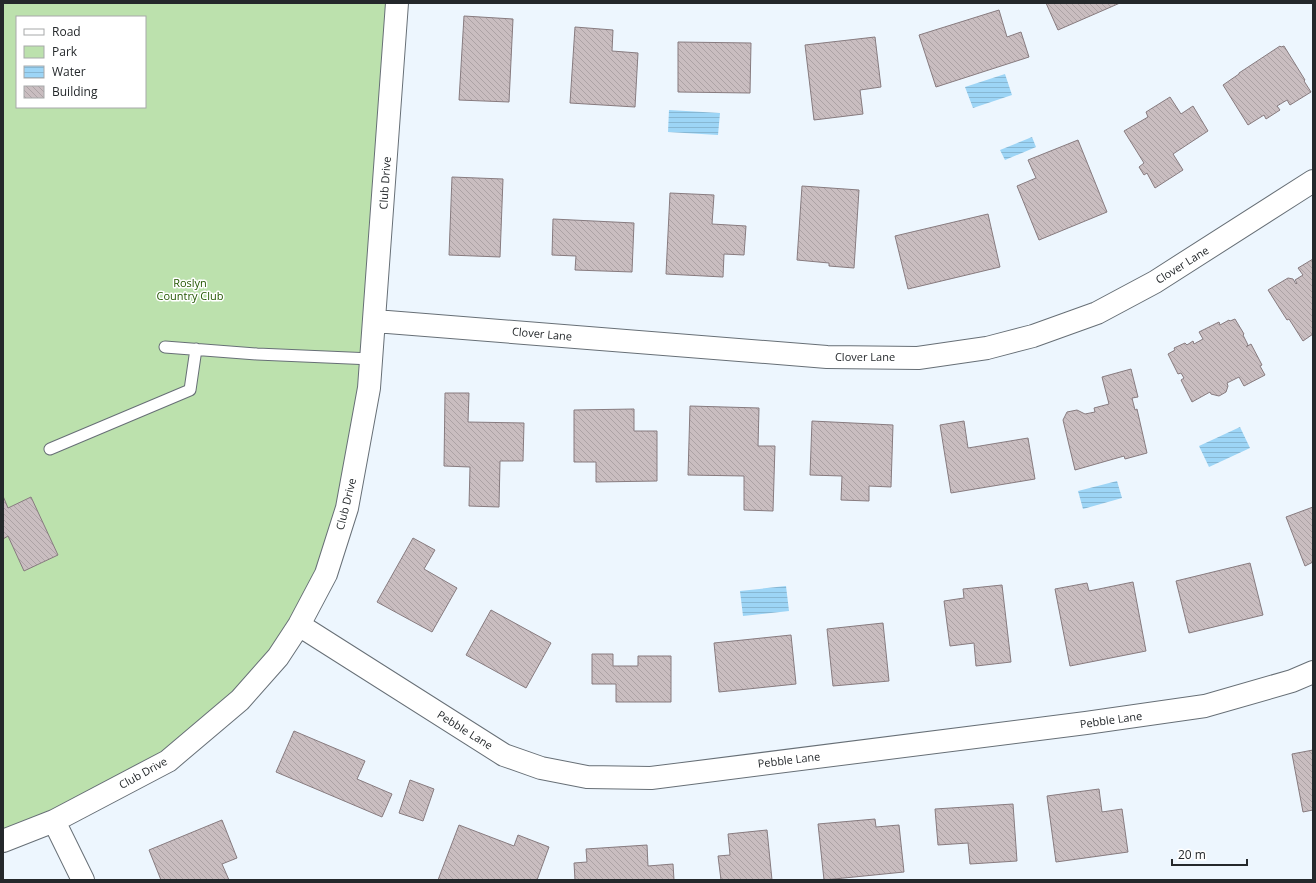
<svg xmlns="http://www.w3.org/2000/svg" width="1316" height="883" viewBox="0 0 1316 883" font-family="'Open Sans',sans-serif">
<defs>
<pattern id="water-rules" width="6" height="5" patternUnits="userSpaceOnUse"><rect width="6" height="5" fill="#9dd5f6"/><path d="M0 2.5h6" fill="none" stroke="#87b7d3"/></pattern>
<pattern id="building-back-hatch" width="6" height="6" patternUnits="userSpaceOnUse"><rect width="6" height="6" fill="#c9bdc0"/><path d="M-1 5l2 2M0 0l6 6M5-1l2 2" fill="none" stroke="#aca2a5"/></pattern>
</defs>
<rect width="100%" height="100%" fill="#edf6fe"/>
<path fill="#bce1ad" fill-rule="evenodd" d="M 3,3 L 400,3 L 347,508 L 293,636 L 168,761 L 3,841 ZM 17,17 L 145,17 L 145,107 L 17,107 Z"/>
<path fill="url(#water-rules)" d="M 1005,74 L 1012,95 L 973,108 L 965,87 Z
M 669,110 L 720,113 L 718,135 L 668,132 Z
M 1032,137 L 1036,147 L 1005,160 L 1000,150 Z
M 1240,427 L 1250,448 L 1209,467 L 1199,446 Z
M 1117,481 L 1122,498 L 1083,509 L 1078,491 Z
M 786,586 L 789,611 L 743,616 L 740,591 Z"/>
<path fill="url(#building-back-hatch)" stroke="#877b7f" d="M 1046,3 L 1120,3 L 1058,30 Z
M 999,10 L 1007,37 L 1021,32 L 1029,57 L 936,87 L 919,35 Z
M 464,16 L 513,19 L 509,102 L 459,100 Z
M 575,27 L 613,30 L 612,51 L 638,53 L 635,107 L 570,103 Z
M 875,37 L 881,87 L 860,90 L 863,114 L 814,120 L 805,45 Z
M 678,42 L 751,43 L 750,93 L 678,92 Z
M 1280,46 L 1281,47 L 1284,46 L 1305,80 L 1304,81 L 1311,92 L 1290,105 L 1287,100 L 1277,106 L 1280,110 L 1266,119 L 1264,115 L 1248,125 L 1223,85 L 1239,74 L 1239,73 Z
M 1170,97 L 1181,114 L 1193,106 L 1208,131 L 1173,154 L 1183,170 L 1155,188 L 1147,173 L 1144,175 L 1139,167 L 1144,163 L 1124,131 L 1148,117 L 1146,112 Z
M 1078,140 L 1107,212 L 1039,240 L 1017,186 L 1036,178 L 1028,160 Z
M 452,177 L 503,179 L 500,257 L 449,255 Z
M 802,186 L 859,190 L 854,268 L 829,266 L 829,263 L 797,260 Z
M 670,193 L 714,195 L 712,224 L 746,226 L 744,255 L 724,254 L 723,277 L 666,274 Z
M 988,214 L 1000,267 L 908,289 L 895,236 Z
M 553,219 L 634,223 L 632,272 L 575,270 L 576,256 L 552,255 Z
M 1313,259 L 1313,334 L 1303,341 L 1289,319 L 1287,320 L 1268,290 L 1288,278 L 1293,279 L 1296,284 L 1297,283 L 1295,280 L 1303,275 L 1298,268 Z
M 1235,319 L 1244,334 L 1243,335 L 1248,345 L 1246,347 L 1251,344 L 1262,365 L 1260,366 L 1265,375 L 1244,386 L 1239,377 L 1227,383 L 1228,386 L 1226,392 L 1219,396 L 1211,394 L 1210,392 L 1192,402 L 1181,380 L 1184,378 L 1181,373 L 1178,374 L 1168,354 L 1175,350 L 1174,348 L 1185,343 L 1187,345 L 1193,341 L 1194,344 L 1203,339 L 1199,332 L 1219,322 L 1220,325 L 1229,320 L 1230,321 Z
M 1131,369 L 1138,397 L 1132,398 L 1135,410 L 1137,409 L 1147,453 L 1125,459 L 1124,456 L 1075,470 L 1063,420 L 1067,412 L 1077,410 L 1085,414 L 1095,412 L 1094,408 L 1109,404 L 1102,377 Z
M 445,393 L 469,393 L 468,422 L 524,423 L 523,461 L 500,461 L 499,507 L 469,506 L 470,467 L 444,466 Z
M 690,406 L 759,408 L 758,446 L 775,446 L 773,511 L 744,510 L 744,476 L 688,475 Z
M 634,409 L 634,431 L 657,431 L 657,481 L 596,482 L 596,462 L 574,462 L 574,410 Z
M 812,421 L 893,425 L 891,487 L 869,486 L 869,501 L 841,500 L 842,476 L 810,475 Z
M 964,421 L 968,448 L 1028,438 L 1035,479 L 951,493 L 940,425 Z
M 3,496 L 8,508 L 31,497 L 58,555 L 24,571 L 8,536 L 3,539 Z
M 1313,507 L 1313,562 L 1305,566 L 1286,517 Z
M 413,538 L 435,550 L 424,569 L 457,588 L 432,632 L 377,602 Z
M 1250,563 L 1263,615 L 1189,633 L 1176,581 Z
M 1133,582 L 1146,651 L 1070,666 L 1055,589 L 1087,583 L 1089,591 Z
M 1002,585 L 1011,662 L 976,666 L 974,643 L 950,646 L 944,601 L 964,598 L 963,589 Z
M 491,610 L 551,643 L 526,688 L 466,655 Z
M 883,623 L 889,681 L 833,686 L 827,629 Z
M 791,635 L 796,684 L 719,692 L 714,643 Z
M 592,654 L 613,654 L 613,666 L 638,666 L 638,656 L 671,656 L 671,702 L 616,702 L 616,684 L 592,684 Z
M 294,731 L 365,761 L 357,779 L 392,794 L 382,817 L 276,772 Z
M 1313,750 L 1313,810 L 1303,812 L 1292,754 Z
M 410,780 L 434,789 L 423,821 L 399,813 Z
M 1099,789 L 1102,812 L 1122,809 L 1128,852 L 1056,862 L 1047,796 Z
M 1013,804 L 1017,861 L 970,864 L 968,843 L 938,845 L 935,809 Z
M 875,819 L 876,827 L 899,825 L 904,872 L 824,880 L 818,824 Z
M 222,820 L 237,858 L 222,864 L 229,880 L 161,880 L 149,850 Z
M 459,825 L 514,846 L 518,835 L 549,847 L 537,880 L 438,880 Z
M 767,830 L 772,880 L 721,880 L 718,856 L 730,855 L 728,834 Z
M 647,845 L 648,866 L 673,864 L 674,880 L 575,880 L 574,863 L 587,862 L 586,849 Z"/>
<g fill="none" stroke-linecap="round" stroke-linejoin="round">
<g stroke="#676f76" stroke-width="13">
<path id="lane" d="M 165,347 L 257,354 L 372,359
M 50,449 L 190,390 L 196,349"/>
</g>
<g stroke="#676f76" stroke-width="24">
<path id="street" d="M 375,321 L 827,357 L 918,358 L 987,348 L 1033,336 L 1097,313 L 1155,282 L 1313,181
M 299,625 L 504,755 L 541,768 L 587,777 L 651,778 L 1086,723 L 1205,706 L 1292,681 L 1313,672
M 54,821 L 83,880
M 3,841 L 54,821 L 168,761 L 240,700 L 278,657 L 299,625 L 326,574 L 347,508 L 369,388 L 397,3"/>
</g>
<use href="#lane" stroke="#fff" stroke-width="11"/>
<use href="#street" stroke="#fff" stroke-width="22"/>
</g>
<g text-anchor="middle" stroke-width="3" stroke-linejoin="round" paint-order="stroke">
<g font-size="11" fill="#24282b" stroke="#fff">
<text transform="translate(385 183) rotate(-86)" y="4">Club Drive</text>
<text transform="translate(1182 265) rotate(-32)" y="4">Clover Lane</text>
<text transform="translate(542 334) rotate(5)" y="4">Clover Lane</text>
<text x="865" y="361">Clover Lane</text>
<text transform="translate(346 504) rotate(-76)" y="4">Club Drive</text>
<text transform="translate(1111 720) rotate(-8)" y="4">Pebble Lane</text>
<text transform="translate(465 730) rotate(32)" y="4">Pebble Lane</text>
<text transform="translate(789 760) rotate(-7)" y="4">Pebble Lane</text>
<text transform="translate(143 773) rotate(-29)" y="4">Club Drive</text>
</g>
<g font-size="11" fill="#235600" stroke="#fff">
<text x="190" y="287">Roslyn<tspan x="190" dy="13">Country Club</tspan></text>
</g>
</g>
<rect width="1316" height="883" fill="none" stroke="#24282b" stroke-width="8"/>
<rect x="16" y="16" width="130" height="92" fill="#ffffff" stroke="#a7a9aa"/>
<rect x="24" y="29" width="20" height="6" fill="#ffffff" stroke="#a7a9aa"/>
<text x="52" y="36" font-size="12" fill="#24282b">Road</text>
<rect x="24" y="46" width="20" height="12" fill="#bce1ad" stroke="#a7a9aa"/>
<text x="52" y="56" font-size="12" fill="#24282b">Park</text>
<rect x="24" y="66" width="20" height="12" fill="url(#water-rules)" stroke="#a7a9aa"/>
<text x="52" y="76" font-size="12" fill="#24282b">Water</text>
<rect x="24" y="86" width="20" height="12" fill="url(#building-back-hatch)" stroke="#a7a9aa"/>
<text x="52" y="96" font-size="12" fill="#24282b">Building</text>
<path d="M1172 859v6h75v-6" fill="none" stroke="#24282b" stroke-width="2"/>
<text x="1178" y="859" font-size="12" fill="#24282b" stroke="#ffffff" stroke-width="3" paint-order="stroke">20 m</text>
</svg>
